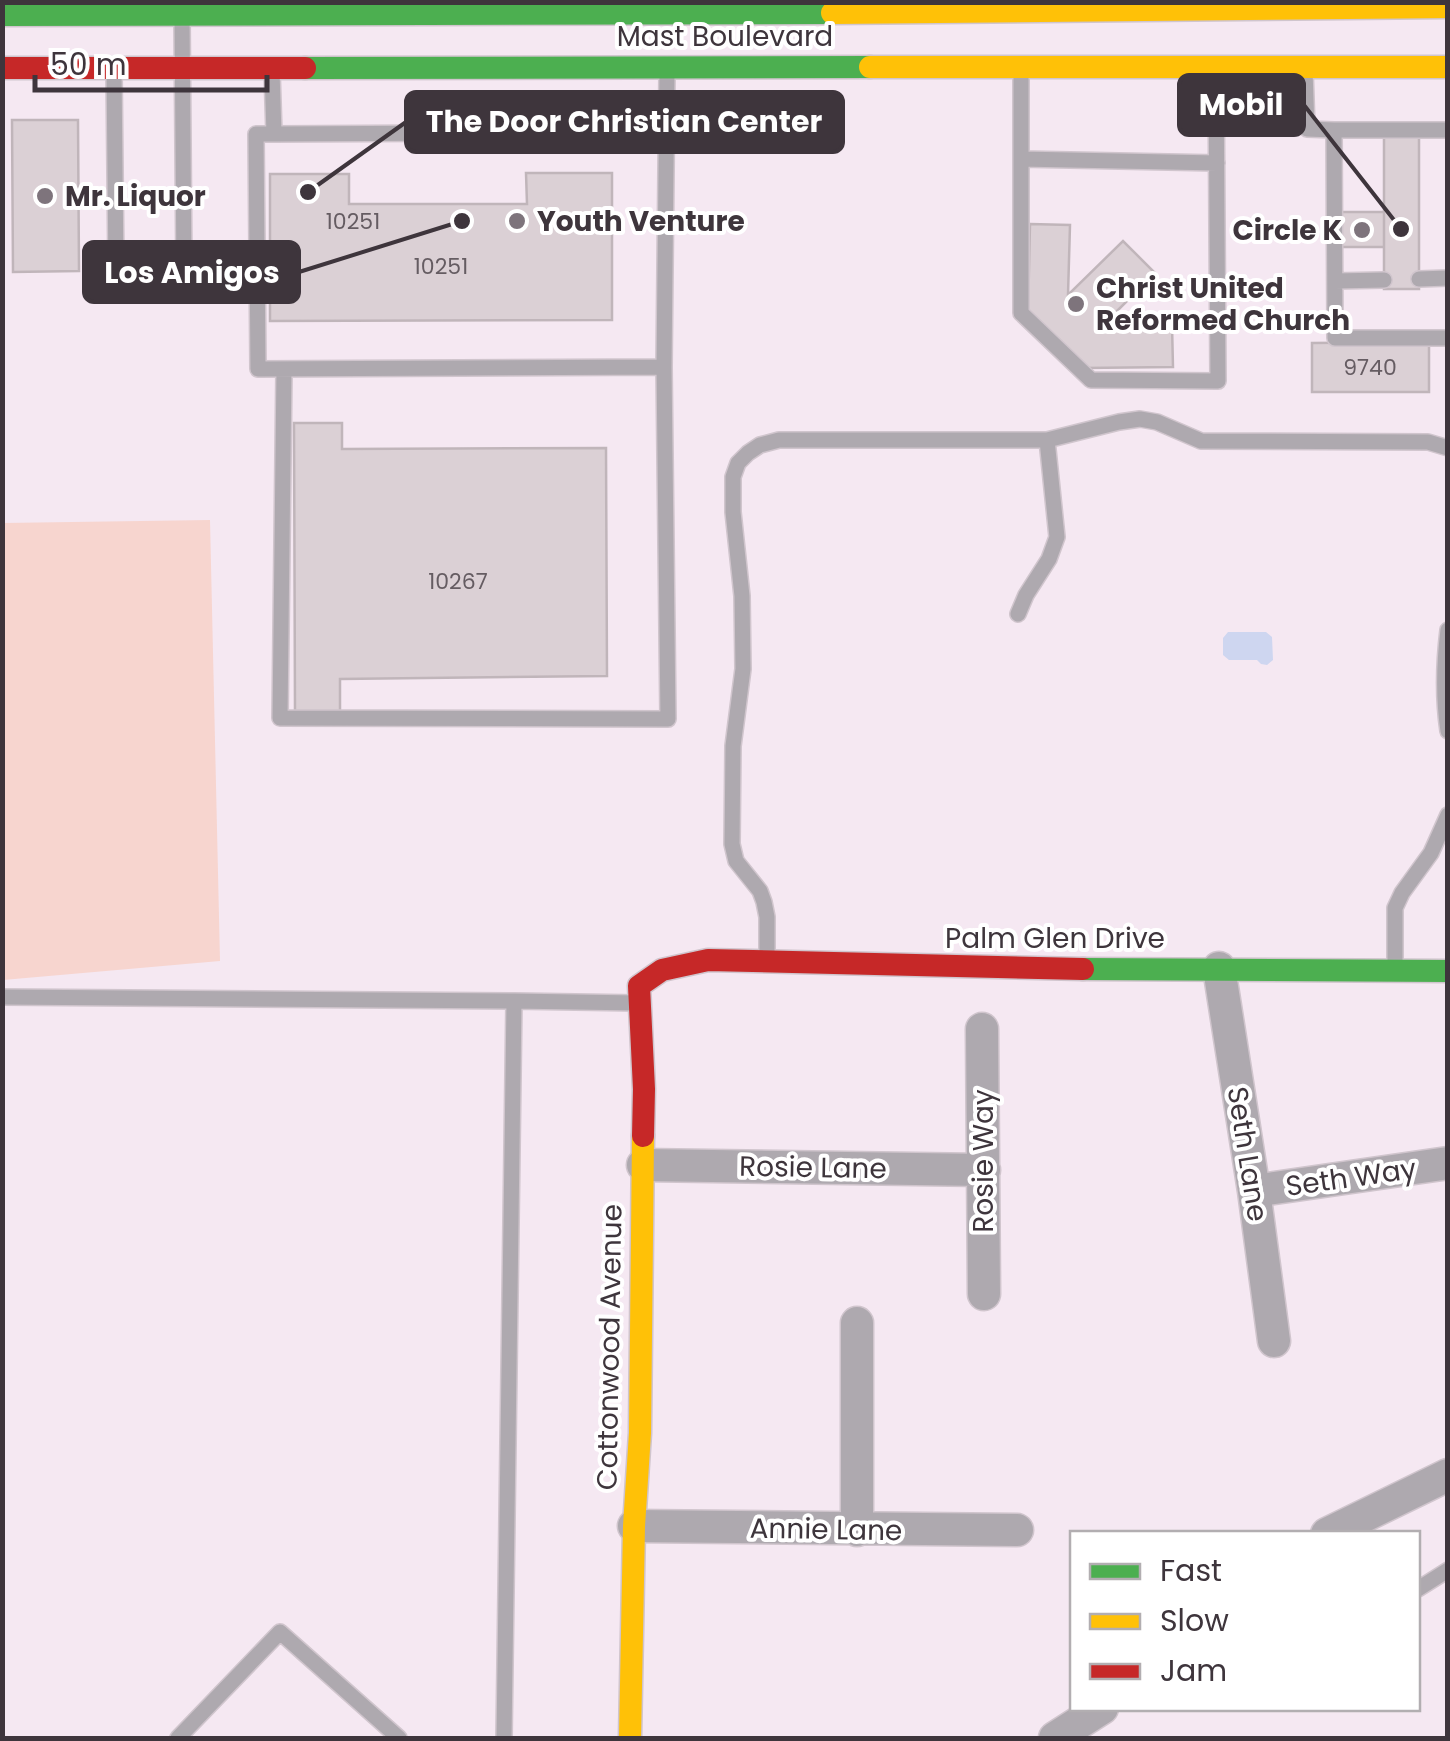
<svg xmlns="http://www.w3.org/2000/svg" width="1450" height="1741" viewBox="0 0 1450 1741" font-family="Poppins,sans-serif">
<rect width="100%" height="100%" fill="#f5e8f2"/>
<path fill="#f7d5cf" d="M 210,520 L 220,961 L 3,980 L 3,523 Z"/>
<path fill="#ced6f0" d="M 1228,632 L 1266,632 L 1272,637 L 1273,660 L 1267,665 L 1261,664 L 1257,660 L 1229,660 L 1223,655 L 1223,638 Z"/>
<path fill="#dbd0d5" stroke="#c0b5ba" stroke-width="2.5" d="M 12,120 L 78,120 L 79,271 L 13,272 Z
M 1384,136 L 1419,136 L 1419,289 L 1384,289 Z
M 526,173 L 612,173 L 612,320 L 270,321 L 270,174 L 349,174 L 349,204 L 527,204 Z
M 1341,212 L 1384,212 L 1384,247 L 1341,247 Z
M 1030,224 L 1070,225 L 1068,295 L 1123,241 L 1155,273 L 1102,326 L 1172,325 L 1173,367 L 1083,368 L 1028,314 Z
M 1429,342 L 1429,392 L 1312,392 L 1312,343 Z
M 294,423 L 342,423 L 342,449 L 606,448 L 607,676 L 340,679 L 340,711 L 295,711 Z"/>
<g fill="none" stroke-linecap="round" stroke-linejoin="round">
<g stroke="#d0c5cd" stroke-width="18">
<path id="lane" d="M 1021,70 L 1021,313 L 1091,380 L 1218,381 L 1216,71
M 1305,70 L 1307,129 L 1334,130 L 1335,338 L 1448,338
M 114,71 L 116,271 L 184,272 L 182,18
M 272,71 L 274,134 L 256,134 L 258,369 L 664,367 L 667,72
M 1334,130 L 1448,130
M 274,134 L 666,132
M 1021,159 L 1217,163
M 1419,279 L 1448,278
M 1335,281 L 1384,280
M 284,369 L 280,718 L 668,719 L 664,367
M 1018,614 L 1026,595 L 1049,559 L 1057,537 L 1047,440
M 1448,630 C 1444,663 1443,697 1448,731
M 767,958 L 767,917 L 764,902 L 760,891 L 736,861 L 732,844 L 733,746 L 743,669 L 742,596 L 733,512 L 733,477 L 738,463 L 748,453 L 760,445 L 779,440 L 1047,440 L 1119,422 L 1140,419 L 1157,422 L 1201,441 L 1428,442 L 1448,448
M 1395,967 L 1395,908 L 1402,893 L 1431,853 L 1448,815
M 2,997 L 514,1001
M 1418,1589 L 1448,1570
M 178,1738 L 280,1632 L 399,1738
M 504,1738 L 514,1001 L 637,1003"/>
</g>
<g stroke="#d0c5cd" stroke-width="35">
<path id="street" d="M 1219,968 L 1254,1191 L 1274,1341
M 982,1029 L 984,1294
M 643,1165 L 984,1170
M 1254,1191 L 1448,1163
M 857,1323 L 857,1530
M 634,1526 L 1017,1530
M 1327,1534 L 1448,1475
M 1055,1738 L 1102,1708"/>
</g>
<g stroke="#d0c5cd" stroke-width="25">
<path id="fast" d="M 2,15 L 832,13
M 305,68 L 870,67
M 1083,969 L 1448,971"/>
</g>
<g stroke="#d0c5cd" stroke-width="25">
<path id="slow" d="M 832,13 L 1448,7
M 870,67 L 1448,67
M 630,1738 L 634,1526 L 640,1433 L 643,1136"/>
</g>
<g stroke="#d0c5cd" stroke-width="25">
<path id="jam" d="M 2,68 L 305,68
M 643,1136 L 644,1089 L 639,986 L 662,970 L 708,960 L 1083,969"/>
</g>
<use href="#lane" stroke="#aea9af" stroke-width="15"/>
<use href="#street" stroke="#aea9af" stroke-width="32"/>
<use href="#fast" stroke="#4caf50" stroke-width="22"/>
<use href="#slow" stroke="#ffc107" stroke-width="22"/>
<use href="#jam" stroke="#c62828" stroke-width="22"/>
</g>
<g fill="#7e747c" stroke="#fff" stroke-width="4">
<circle cx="45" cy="196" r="10"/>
<circle cx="517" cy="221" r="10"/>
<circle cx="1362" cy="230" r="10"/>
<circle cx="1076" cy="304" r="10"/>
</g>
<g text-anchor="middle" stroke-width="8" stroke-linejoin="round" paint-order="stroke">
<g font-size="22" fill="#655c62">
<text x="353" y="229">10251</text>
<text x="441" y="274">10251</text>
<text x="1370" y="375">9740</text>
<text x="458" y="589">10267</text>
</g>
<g font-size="28" fill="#3e353c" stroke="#fff">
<text x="725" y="46">Mast Boulevard</text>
<text x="1055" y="948">Palm Glen Drive</text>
<text transform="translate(1248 1154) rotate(81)" y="10">Seth Lane</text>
<text transform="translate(983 1161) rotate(-90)" y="10">Rosie Way</text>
<text transform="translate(813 1167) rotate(1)" y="10">Rosie Lane</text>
<text transform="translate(1351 1177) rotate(-8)" y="10">Seth Way</text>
<text transform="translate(609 1347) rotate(-89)" y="10">Cottonwood Avenue</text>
<text transform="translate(826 1529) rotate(1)" y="10">Annie Lane</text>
</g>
<g font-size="28" font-weight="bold" fill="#3e353c" stroke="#fff" text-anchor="start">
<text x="65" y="206">Mr. Liquor</text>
<text x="537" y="231">Youth Venture</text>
<text x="1342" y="240" text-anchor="end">Circle K</text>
<text x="1096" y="298">Christ United<tspan x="1096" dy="32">Reformed Church</tspan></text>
</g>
</g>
<path fill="none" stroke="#3e353c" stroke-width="4" d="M1401 229L1304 105M308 192L406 122M462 221L299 272"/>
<g fill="#3e353c" stroke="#fff" stroke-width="4">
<circle cx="1401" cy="229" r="10"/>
<circle cx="308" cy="192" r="10"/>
<circle cx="462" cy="221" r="10"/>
</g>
<g fill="#3e353c" stroke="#3e353c" stroke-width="4">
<rect x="1179" y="75" width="125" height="60" rx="10"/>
<rect x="406" y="92" width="437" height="60" rx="10"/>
<rect x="84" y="242" width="215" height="60" rx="10"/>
</g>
<g font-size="30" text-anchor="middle" font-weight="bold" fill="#fff">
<text x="1241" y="115">Mobil</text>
<text x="624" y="132">The Door Christian Center</text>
<text x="192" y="283">Los Amigos</text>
</g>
<rect width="1450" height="1741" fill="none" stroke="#3e353c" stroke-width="10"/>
<rect x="1070" y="1531" width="350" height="180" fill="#ffffff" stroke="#b2aeb1" stroke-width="2.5"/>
<rect x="1090" y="1564" width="50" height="15" fill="#4caf50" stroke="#b2aeb1" stroke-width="2.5"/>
<text x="1160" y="1581" font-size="30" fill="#3e353c">Fast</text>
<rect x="1090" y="1614" width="50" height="15" fill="#ffc107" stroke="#b2aeb1" stroke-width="2.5"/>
<text x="1160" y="1631" font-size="30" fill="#3e353c">Slow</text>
<rect x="1090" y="1664" width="50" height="15" fill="#c62828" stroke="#b2aeb1" stroke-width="2.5"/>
<text x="1160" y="1681" font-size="30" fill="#3e353c">Jam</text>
<path d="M35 75v15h232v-15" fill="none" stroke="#3e353c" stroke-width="5"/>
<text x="50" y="75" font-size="30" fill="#3e353c" stroke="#ffffff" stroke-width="8" paint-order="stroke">50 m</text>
</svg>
